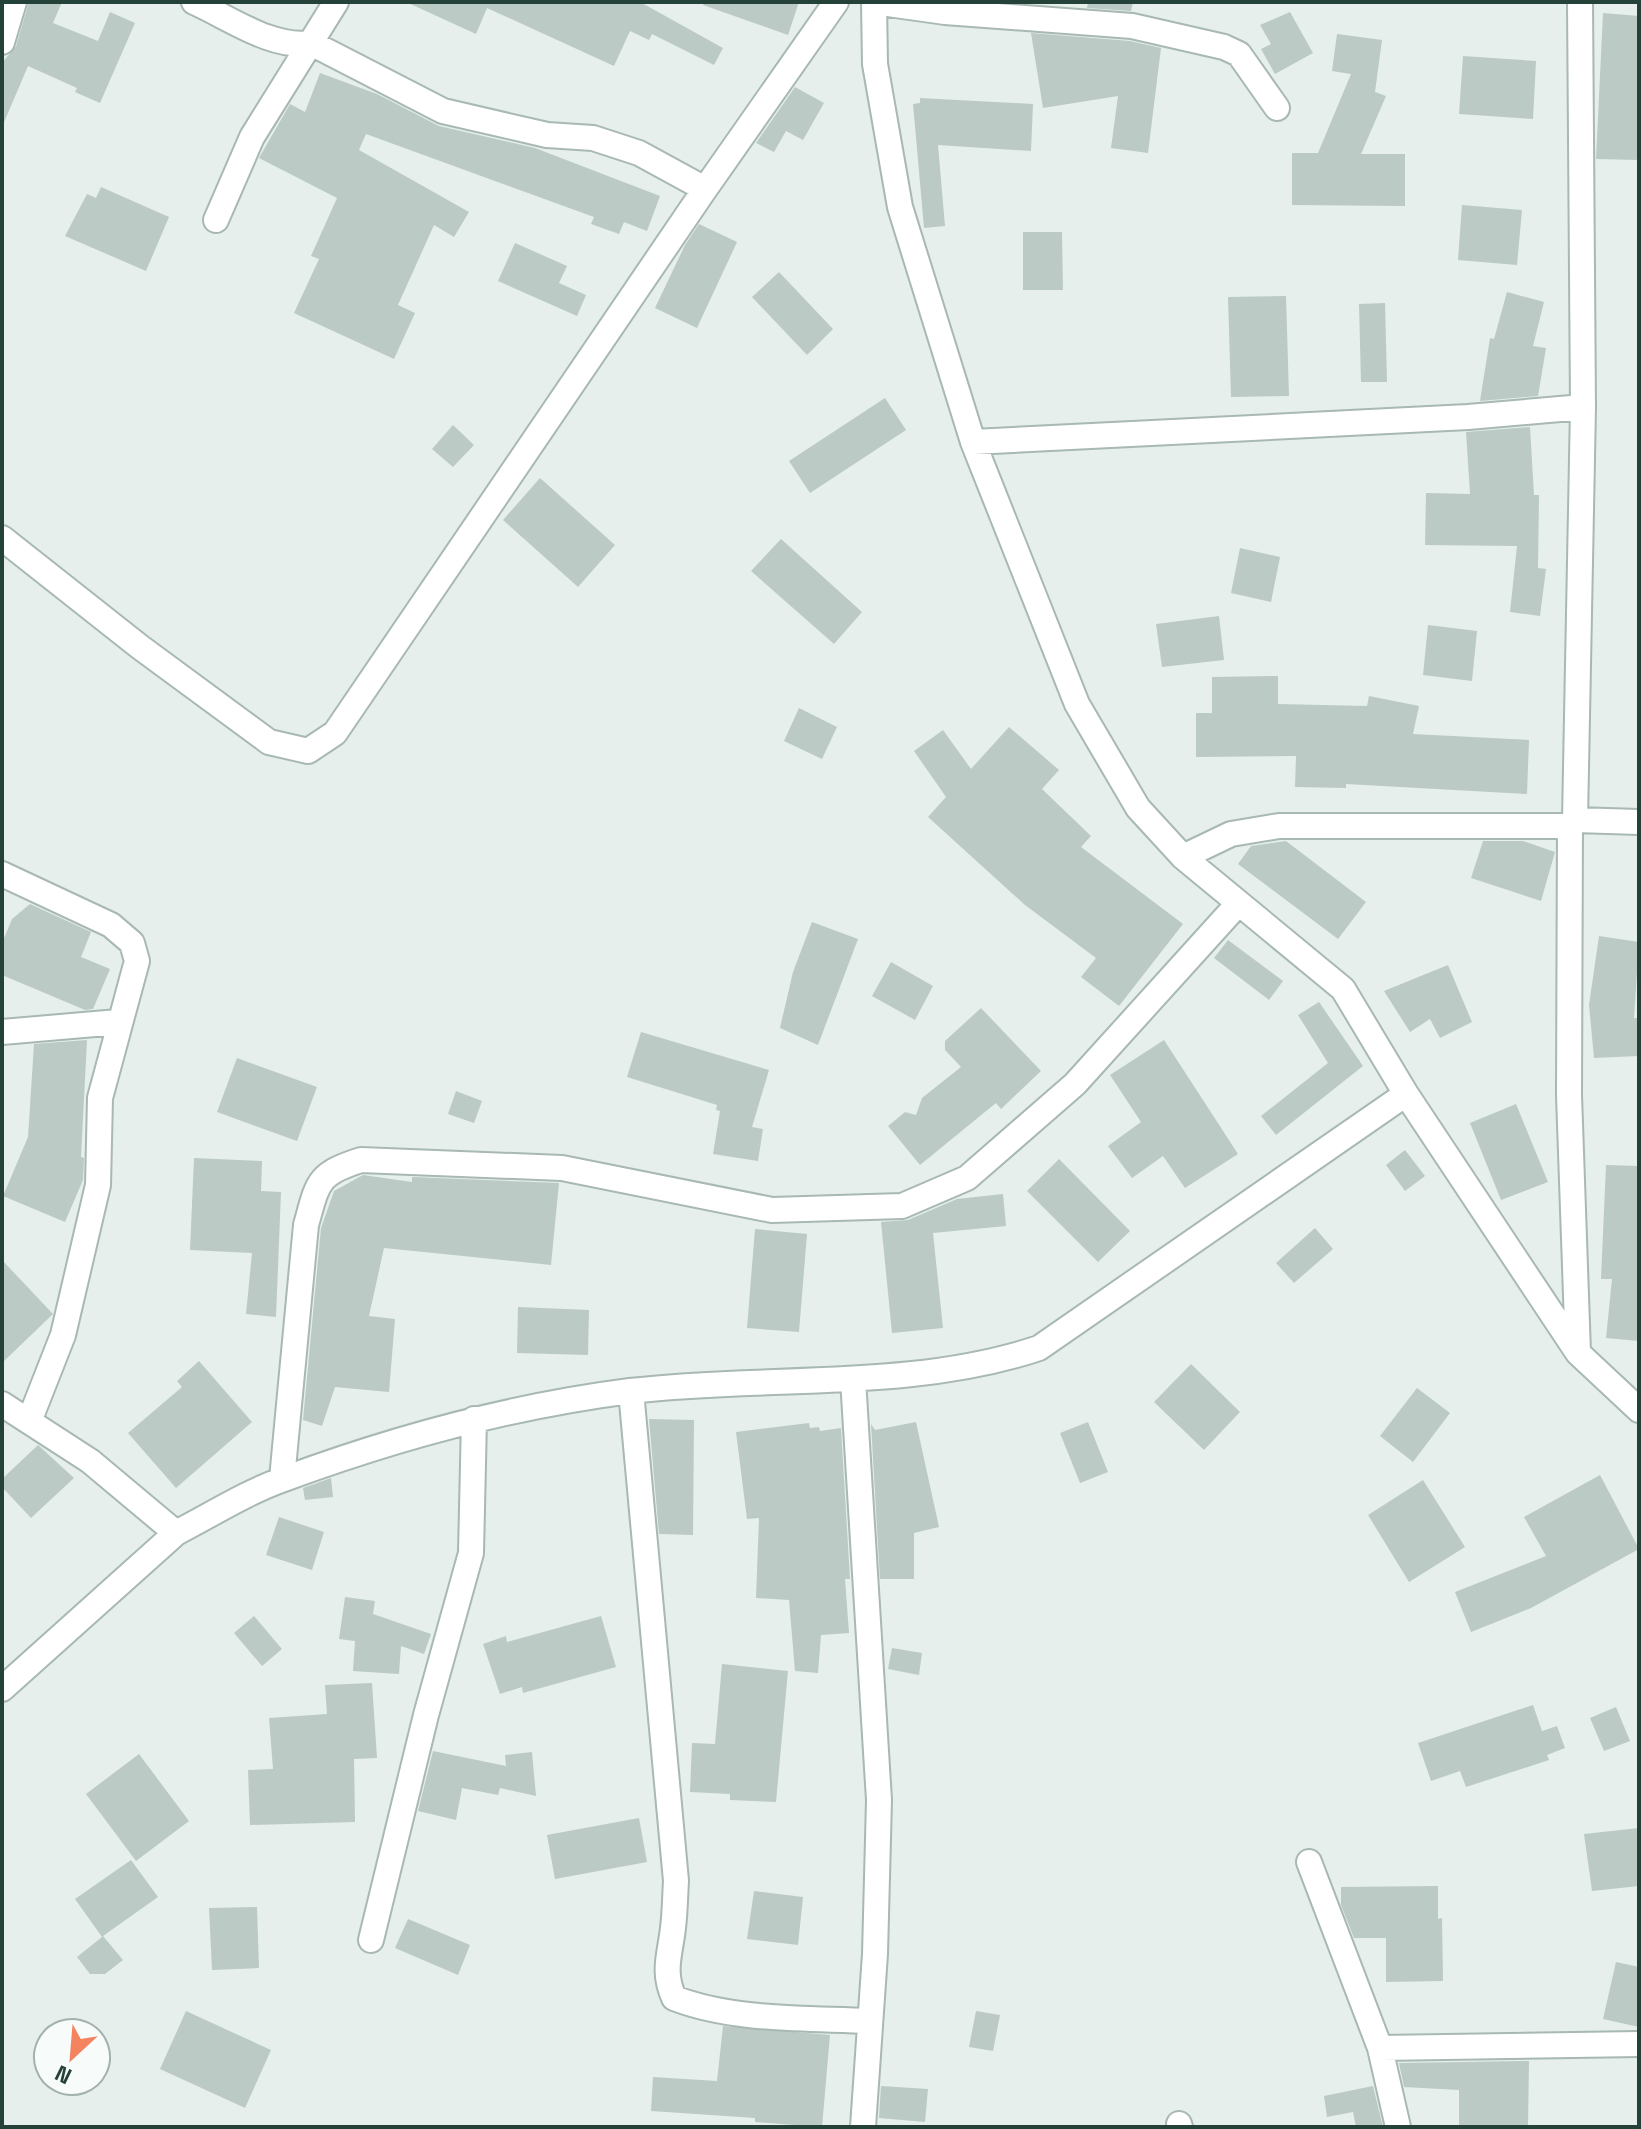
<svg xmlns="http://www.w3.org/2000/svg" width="1641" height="2129" viewBox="0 0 1641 2129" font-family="'Space Grotesk',sans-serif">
<rect width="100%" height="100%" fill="#e6efeb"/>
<path fill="#bbcac4" d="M 29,2 L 62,2 L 53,23 L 98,41 L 110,12 L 135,23 L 100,103 L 75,92 L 77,88 L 28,66 L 2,127 L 2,63 L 16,46 Z
M 406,2 L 640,2 L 723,48 L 714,65 L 652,34 L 649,40 L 630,31 L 614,66 L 487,8 L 476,34 Z
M 704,2 L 799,2 L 788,35 L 703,5 Z
M 1088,2 L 1133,2 L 1131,11 L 1087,8 Z
M 1290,12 L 1313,53 L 1275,74 L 1261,49 L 1271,44 L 1260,25 Z
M 1603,13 L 1639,16 L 1639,160 L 1596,159 Z
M 1031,33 L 1130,41 L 1161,48 L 1148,153 L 1111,148 L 1118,96 L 1043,108 Z
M 1337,34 L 1382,40 L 1375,92 L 1386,96 L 1361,154 L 1405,154 L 1405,206 L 1292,205 L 1292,153 L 1318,153 L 1351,74 L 1332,71 Z
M 1463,56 L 1536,61 L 1533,119 L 1459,114 Z
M 320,73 L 377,94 L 439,126 L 535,148 L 660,196 L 647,231 L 624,222 L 619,234 L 591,224 L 594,217 L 366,134 L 359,150 L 469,212 L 454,237 L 434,225 L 398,305 L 415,313 L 394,359 L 294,313 L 319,259 L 311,256 L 337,198 L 259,158 L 290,104 L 305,112 Z
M 795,87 L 824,103 L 803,140 L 786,131 L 774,152 L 756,143 Z
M 920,98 L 1033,104 L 1031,151 L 938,145 L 945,226 L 924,228 L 913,104 L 920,103 Z
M 101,187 L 169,217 L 146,271 L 65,236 L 87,194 L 96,198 Z
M 1462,205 L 1522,210 L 1517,265 L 1458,260 Z
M 699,224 L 737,242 L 697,328 L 655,308 L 685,245 Z
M 1023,232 L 1062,232 L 1063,290 L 1023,290 Z
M 515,243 L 567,266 L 559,283 L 586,295 L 577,316 L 498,281 Z
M 779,272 L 833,329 L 807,355 L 752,297 Z
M 1507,292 L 1544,302 L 1533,346 L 1546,348 L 1538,396 L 1480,401 L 1490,338 L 1494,339 Z
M 1286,296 L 1289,396 L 1231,397 L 1228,297 Z
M 1385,303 L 1387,382 L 1361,382 L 1359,304 Z
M 885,398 L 906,430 L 810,493 L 789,461 Z
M 453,425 L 474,445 L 453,467 L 432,449 Z
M 1530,427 L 1534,495 L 1539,495 L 1538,568 L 1546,569 L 1540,616 L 1510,612 L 1517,546 L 1425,545 L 1426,493 L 1470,494 L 1466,432 Z
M 540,478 L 615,545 L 578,587 L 503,520 Z
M 781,539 L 862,612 L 834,644 L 751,571 Z
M 1240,548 L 1280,557 L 1271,602 L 1231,593 Z
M 1219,616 L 1224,660 L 1162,667 L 1156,624 Z
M 1428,625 L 1477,631 L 1472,681 L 1423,675 Z
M 1278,676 L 1278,704 L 1367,706 L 1369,696 L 1419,706 L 1413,734 L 1529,740 L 1527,794 L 1346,784 L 1346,788 L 1295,787 L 1296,756 L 1196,757 L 1196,713 L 1212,713 L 1212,677 Z
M 799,708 L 837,727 L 822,759 L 784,741 Z
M 1009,727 L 1059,770 L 1042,789 L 1091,836 L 1081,847 L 1183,924 L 1119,1006 L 1081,977 L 1096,958 L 1025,905 L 928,817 L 946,797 L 914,751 L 943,730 L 971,769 Z
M 1286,841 L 1366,902 L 1338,939 L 1238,864 L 1251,846 Z
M 1483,841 L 1523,841 L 1555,852 L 1541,901 L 1471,878 Z
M 30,904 L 91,932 L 81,957 L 110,969 L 93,1009 L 85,1010 L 2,975 L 2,943 L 12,919 Z
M 812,922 L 858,939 L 818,1045 L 780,1028 L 793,972 Z
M 1599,936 L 1639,942 L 1634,1018 L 1639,1018 L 1639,1056 L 1594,1058 L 1589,1005 Z
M 1228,940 L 1283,981 L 1269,1000 L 1214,958 Z
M 891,962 L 933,986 L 915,1020 L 872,996 Z
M 1448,965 L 1472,1022 L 1440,1038 L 1430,1019 L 1410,1032 L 1384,991 Z
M 1319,1002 L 1363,1066 L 1276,1135 L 1261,1116 L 1328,1063 L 1298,1015 Z
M 981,1008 L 1041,1071 L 1001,1109 L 996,1103 L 920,1165 L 888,1126 L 905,1112 L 916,1115 L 922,1098 L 961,1067 L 945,1050 L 945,1041 Z
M 641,1032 L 769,1070 L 752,1127 L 763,1129 L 758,1161 L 713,1154 L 720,1111 L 716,1110 L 717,1105 L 627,1077 Z
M 87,1040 L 81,1157 L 84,1158 L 83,1180 L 65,1222 L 3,1196 L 28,1137 L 34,1044 Z
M 1164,1040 L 1238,1154 L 1185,1188 L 1163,1156 L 1132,1178 L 1108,1146 L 1141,1122 L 1110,1075 Z
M 237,1058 L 317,1087 L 297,1141 L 217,1112 Z
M 456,1091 L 482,1101 L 474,1123 L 448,1114 Z
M 1516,1104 L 1548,1182 L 1501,1200 L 1470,1123 Z
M 1405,1150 L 1425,1176 L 1405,1191 L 1386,1165 Z
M 194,1158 L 262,1161 L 261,1191 L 281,1192 L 276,1317 L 246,1314 L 252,1253 L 190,1250 Z
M 1059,1159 L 1130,1231 L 1098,1262 L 1027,1191 Z
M 1606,1165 L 1639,1166 L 1639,1341 L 1606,1338 L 1612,1279 L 1601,1279 Z
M 363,1175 L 412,1182 L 412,1177 L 559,1183 L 551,1265 L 384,1248 L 369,1316 L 395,1319 L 389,1392 L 335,1387 L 322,1426 L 303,1420 L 321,1228 L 334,1191 Z
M 1003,1194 L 1006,1226 L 933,1233 L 943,1328 L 892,1333 L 881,1222 L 908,1220 L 957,1199 Z
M 1315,1228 L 1333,1249 L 1294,1283 L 1276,1263 Z
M 755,1229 L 807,1234 L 799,1332 L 747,1328 Z
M 2,1260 L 53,1314 L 2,1363 Z
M 518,1307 L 589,1310 L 588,1355 L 517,1353 Z
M 199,1361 L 252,1422 L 176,1488 L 128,1433 L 182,1387 L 177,1381 Z
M 1191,1364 L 1240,1412 L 1204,1450 L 1154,1402 Z
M 1417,1388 L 1450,1413 L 1413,1462 L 1380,1436 Z
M 649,1419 L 694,1420 L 693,1535 L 659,1534 Z
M 916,1422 L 939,1527 L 914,1533 L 914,1579 L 880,1579 L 871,1424 L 875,1430 Z
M 1088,1422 L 1108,1472 L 1080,1483 L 1060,1433 Z
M 809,1423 L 810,1428 L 819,1427 L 820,1431 L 841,1428 L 850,1579 L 845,1579 L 849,1633 L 821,1635 L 818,1673 L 795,1671 L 789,1600 L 756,1598 L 759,1518 L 747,1519 L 736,1432 Z
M 38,1445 L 74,1478 L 31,1518 L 2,1487 L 2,1479 Z
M 1600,1475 L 1639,1549 L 1531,1608 L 1471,1632 L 1455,1592 L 1546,1556 L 1524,1517 Z
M 331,1478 L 333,1497 L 305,1500 L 303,1488 Z
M 1423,1480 L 1465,1547 L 1409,1582 L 1368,1515 Z
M 279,1517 L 324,1532 L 312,1570 L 266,1555 Z
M 345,1597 L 375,1601 L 373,1614 L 431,1634 L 424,1654 L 401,1646 L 399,1674 L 353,1671 L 355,1641 L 339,1639 Z
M 254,1616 L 282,1649 L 262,1666 L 234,1633 Z
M 601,1616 L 616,1667 L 523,1693 L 522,1687 L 500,1694 L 483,1644 L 506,1636 L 507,1642 Z
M 892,1648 L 922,1653 L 919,1675 L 888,1669 Z
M 722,1664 L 788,1671 L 776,1802 L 730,1800 L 730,1794 L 690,1792 L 692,1743 L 715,1744 Z
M 372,1683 L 377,1758 L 354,1759 L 355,1822 L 250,1825 L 248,1770 L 273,1769 L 269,1718 L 327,1714 L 325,1685 Z
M 1533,1705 L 1542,1731 L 1557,1726 L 1565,1748 L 1547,1755 L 1549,1760 L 1466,1787 L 1460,1771 L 1431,1781 L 1418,1743 Z
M 1616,1707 L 1630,1741 L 1604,1751 L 1590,1718 Z
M 433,1751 L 506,1766 L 505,1755 L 532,1752 L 536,1796 L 500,1788 L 498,1795 L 462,1788 L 456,1820 L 418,1811 Z
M 139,1754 L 189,1821 L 136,1861 L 86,1794 Z
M 639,1818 L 647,1862 L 555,1879 L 547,1835 Z
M 1639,1828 L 1639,1886 L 1592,1891 L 1584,1834 Z
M 131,1860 L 158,1897 L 103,1936 L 123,1960 L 105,1974 L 90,1974 L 77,1957 L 102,1937 L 75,1899 Z
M 1438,1886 L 1438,1919 L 1442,1918 L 1443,1981 L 1386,1982 L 1386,1938 L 1354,1938 L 1341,1905 L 1341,1887 Z
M 754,1891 L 803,1897 L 798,1945 L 747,1939 Z
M 257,1907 L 259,1968 L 212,1970 L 209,1908 Z
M 408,1919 L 470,1945 L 458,1975 L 395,1948 Z
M 1616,1962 L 1639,1967 L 1639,2027 L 1603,2019 Z
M 186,2011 L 271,2050 L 245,2108 L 160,2069 Z
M 976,2011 L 1000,2015 L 993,2051 L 969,2047 Z
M 723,2026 L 830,2035 L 822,2127 L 755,2122 L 755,2118 L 651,2111 L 653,2077 L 717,2081 Z
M 1529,2061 L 1528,2127 L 1459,2127 L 1459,2090 L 1404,2087 L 1399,2063 Z
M 881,2086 L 928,2089 L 925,2122 L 879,2118 Z
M 1373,2086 L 1383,2127 L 1356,2127 L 1353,2112 L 1327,2117 L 1324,2096 Z"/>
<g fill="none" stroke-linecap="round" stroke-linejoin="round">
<g stroke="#a8b8b2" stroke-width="28">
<path id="minor" d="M 194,2 C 230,18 272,49 311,43 L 443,111 L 547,135 L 593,138 L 639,153 L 705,189 L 836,2
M 874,2 L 875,64 L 900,207 L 973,442 L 1077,704 L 1138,808 L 1183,857 L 1343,989 L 1406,1094 L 1578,1353 L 1639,1410
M 874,2 L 945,12 L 1132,26 L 1224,47 L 1239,54 L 1277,108
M 2,42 L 14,2
M 216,220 L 252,137 L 336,2
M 973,442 L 1468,417 L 1583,407
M 2,538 L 140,647 L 269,742 L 308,751 L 335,733 L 705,189
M 1575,820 L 1639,822
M 1183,857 L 1231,834 L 1279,826 L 1570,826
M 2,874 L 111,925 L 132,943 L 137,961 L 100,1098 L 98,1185 L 63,1335 L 30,1419
M 2,1032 L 118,1022
M 1578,1353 L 1569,1095 L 1570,826 L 1575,820 L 1583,407 L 1580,2
M 853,1379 L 879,1800 L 875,1954 L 863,2127
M 631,1391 L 676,1881 C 675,1896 675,1912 673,1928 C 670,1955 662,1971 674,1998 C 733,2021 807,2018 869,2021
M 2,1404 L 90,1461 L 176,1533 C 211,1515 247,1492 284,1479 C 395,1438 513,1406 630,1391 C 763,1375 911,1391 1039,1348 L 1406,1094
M 282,1479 L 306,1225 C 318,1182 317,1174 361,1160 L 562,1168 L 772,1210 L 902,1206 L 967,1178 L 1075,1084 L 1237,905
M 2,1689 L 176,1533
M 1309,1862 L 1380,2048 L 1398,2127
M 371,1940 L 426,1715 L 471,1553 L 474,1419
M 1380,2048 L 1639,2044
M 1179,2124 L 1180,2127"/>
</g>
<use href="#minor" stroke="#fff" stroke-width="24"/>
</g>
<rect width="1641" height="2129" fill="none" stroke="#24423a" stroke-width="8"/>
<g transform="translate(72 2057) rotate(206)"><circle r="38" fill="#f7fbf9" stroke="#a3b1ad" stroke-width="2"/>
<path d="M0-6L14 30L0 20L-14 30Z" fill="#f4845f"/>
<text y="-12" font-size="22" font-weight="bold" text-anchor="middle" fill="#24423a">N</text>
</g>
</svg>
